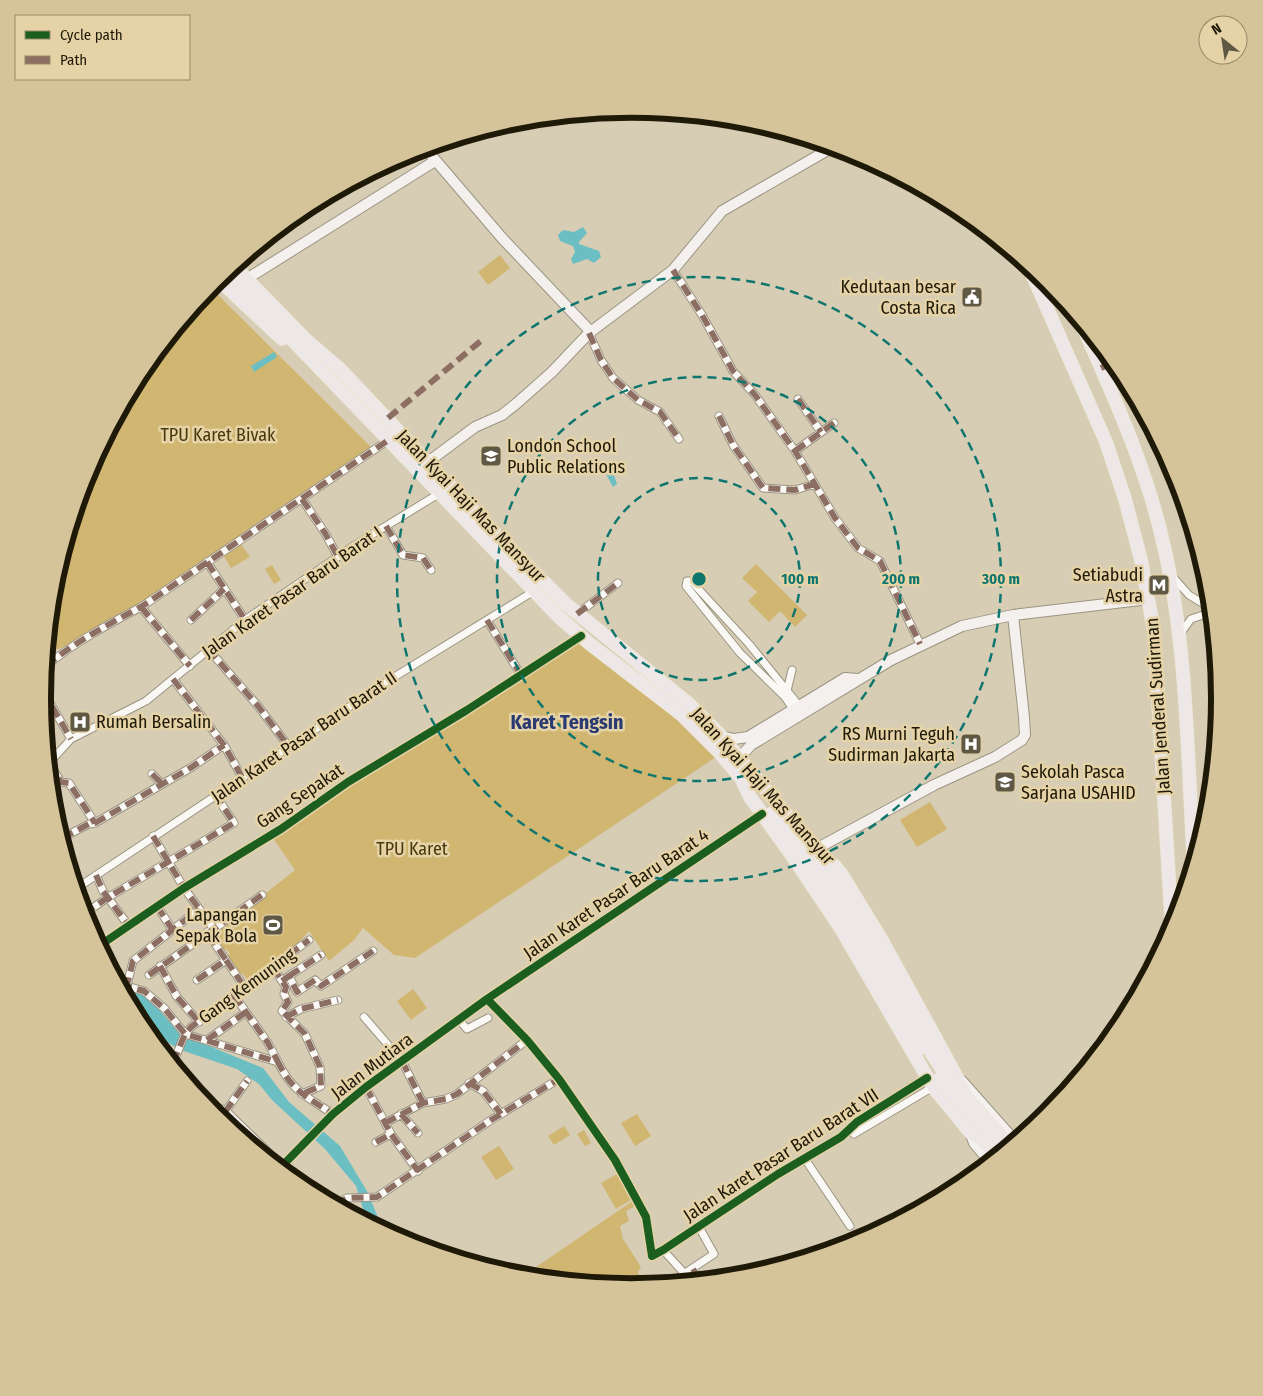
<svg xmlns="http://www.w3.org/2000/svg" width="1263" height="1396" viewBox="0 0 1263 1396" font-family="'Fira Sans Condensed',sans-serif">
<rect width="100%" height="100%" fill="#d7cdb5"/>
<path fill="#d0b670" d="M 500,255 L 510,268 L 488,285 L 478,272 Z
M 210,287 L 374,450 L 135,606 L 69,645 L 47,653 L 54,583 L 87,472 L 142,371 Z
M 241,544 L 250,557 L 231,568 L 223,555 Z
M 756,564 L 807,615 L 795,627 L 780,611 L 769,622 L 748,601 L 757,592 L 742,578 Z
M 272,565 L 281,580 L 274,584 L 265,569 Z
M 583,633 L 647,687 L 716,757 L 415,958 L 394,955 L 363,928 L 354,940 L 329,961 L 309,931 L 290,952 L 249,982 L 242,973 L 239,975 L 226,957 L 230,954 L 226,949 L 223,951 L 214,934 L 295,870 L 268,831 Z
M 930,802 L 947,829 L 917,847 L 900,820 Z
M 413,989 L 427,1008 L 411,1020 L 397,1001 Z
M 637,1114 L 651,1136 L 635,1146 L 621,1123 Z
M 564,1126 L 570,1135 L 554,1145 L 548,1136 Z
M 584,1130 L 591,1143 L 585,1146 L 577,1134 Z
M 499,1146 L 514,1169 L 496,1180 L 481,1157 Z
M 617,1174 L 631,1200 L 616,1209 L 601,1183 Z
M 634,1200 L 635,1206 L 626,1211 L 629,1221 L 620,1226 L 623,1239 L 641,1267 L 638,1272 L 640,1278 L 625,1286 L 523,1276 Z"/>
<path fill="#6bbec2" d="M 583,227 L 587,233 L 579,242 L 579,244 L 599,251 L 601,257 L 594,263 L 587,259 L 573,264 L 571,259 L 575,252 L 573,246 L 560,241 L 558,235 L 563,230 L 574,232 Z
M 274,352 L 277,357 L 254,372 L 251,366 Z
M 596,462 C 608,465 614,473 617,484 L 613,487 L 606,474 L 593,465 Z
M 122,988 L 148,997 L 180,1034 L 263,1068 L 289,1102 L 340,1146 L 368,1193 L 383,1230 L 367,1221 L 356,1186 L 325,1149 L 272,1100 L 259,1084 L 237,1069 L 178,1049 L 160,1037 L 138,1018 Z"/>
<g fill="none" stroke-linecap="round" stroke-linejoin="round">
<g stroke="#9b9481" stroke-width="9">
<path id="street" d="M 673,270 L 702,315 L 733,371 L 755,395 L 795,451 L 835,518 L 858,548 L 880,561 L 920,644
M 589,333 L 601,360 L 613,378 L 638,400 L 660,412 L 679,439
M 1101,368 L 1114,362
M 798,399 L 821,432
M 719,416 L 733,445 L 763,488 L 795,490 L 815,484
M 795,451 L 834,423
M 302,499 L 325,533 L 338,557
M 386,526 L 403,555 L 423,558 L 431,570
M 207,562 L 245,620
M 1172,576 L 1189,595 L 1212,609
M 141,607 L 190,666
M 577,614 L 618,583
M 191,620 L 224,589
M 487,620 L 521,675
M 1180,634 L 1191,619 L 1212,612
M 208,649 L 258,706 L 289,747
M 46,666 C 75,642 107,625 141,607 L 390,439
M 173,679 L 224,745 L 243,779
M 43,691 L 71,739
M 787,691 L 792,670
M 795,712 L 785,697 L 740,653 L 686,586 L 687,581 L 691,581 L 749,644 L 801,708
M 49,763 L 71,739 L 146,701 L 245,620 L 355,545 L 440,493
M 49,763 L 61,782 L 69,783 L 95,823
M 152,774 L 162,784
M 153,836 L 184,888 L 213,928
M 62,838 L 89,824 L 95,823 L 192,767 L 224,745
M 73,875 L 79,886
M 96,875 L 103,891 L 128,925
M 77,888 L 391,679 L 534,591
M 157,906 L 172,929
M 84,914 L 107,898 L 234,823 L 216,796
M 99,946 L 184,888 L 281,829 L 348,782 L 467,710 L 581,636
M 226,960 L 245,988
M 160,966 L 177,997 L 199,1022
M 273,967 L 286,987 L 284,994 L 288,1002 L 282,1011 L 305,1034 L 320,1067 L 321,1086 L 302,1094
M 149,975 L 262,895
M 289,976 L 321,955
M 197,980 L 226,960 L 207,932
M 282,981 L 289,976 L 297,992 L 315,980 L 321,986 L 373,951
M 120,984 L 144,991 L 165,1009 L 185,1034 L 278,1062 C 292,1091 307,1097 333,1114
M 126,989 L 133,961 L 199,909
M 234,995 L 268,1043 L 278,1062
M 487,999 L 527,1040 L 559,1079 L 615,1160 L 646,1217 L 652,1256 L 663,1250 L 778,1174 L 841,1137 L 857,1122 L 927,1078
M 286,1017 L 301,1009 L 338,1000
M 364,1017 L 402,1061 L 423,1103
M 459,1020 L 467,1029 L 488,1018
M 207,1040 L 246,1012
M 173,1063 L 185,1034 L 191,1027 L 309,940
M 469,1083 L 483,1091 L 501,1114
M 366,1087 L 391,1134 L 418,1171
M 225,1112 L 247,1081
M 401,1114 L 418,1133
M 385,1123 L 423,1103 L 446,1099 L 457,1094 L 527,1040
M 854,1134 L 933,1087
M 376,1142 L 391,1134
M 805,1159 L 850,1226
M 282,1166 L 333,1114 L 366,1087 L 487,999 L 762,814
M 335,1204 L 347,1198 L 377,1197 L 491,1120 L 559,1079
M 663,1250 L 685,1274
M 693,1269 L 700,1280
M 670,1283 L 714,1254 L 699,1227"/>
</g>
<g stroke="#9b9481" stroke-width="12">
<path id="secondary" d="M 425,148 L 502,238 L 591,332
M 253,275 L 435,161
M 428,462 L 475,427 L 502,415 L 517,403 L 552,372 L 589,333 L 673,270 L 722,211 L 833,147
M 721,736 L 734,739 L 748,737 L 845,678 L 858,679
M 740,757 L 751,745 L 891,660 L 962,626 L 1013,615 L 1149,599
M 816,849 L 934,785 L 995,757 L 1022,740 L 1025,735 L 1024,717 L 1013,615
M 962,1081 L 1015,1141
M 206,1104 L 225,1112 L 295,1180
M 970,1132 L 974,1143 L 990,1162"/>
</g>
<g stroke="#ede8de" stroke-width="14">
<path id="primary" d="M 1028,265 L 1106,442 L 1125,499 L 1141,560 L 1154,631 L 1172,930
M 234,266 L 305,339 L 341,370 L 481,519 L 566,604 L 689,704 L 721,736 L 821,856 L 835,866 L 842,875 L 884,944 L 965,1092
M 227,272 L 559,617 L 590,644 L 682,715 L 719,752 L 741,778 L 750,797 L 793,857 L 840,927 L 933,1087 L 970,1132 L 982,1141 L 996,1157
M 218,279 L 282,339
M 1080,320 C 1113,395 1148,470 1165,551 C 1188,654 1187,759 1194,864
M 771,814 L 826,887 L 863,946 L 918,1050
M 821,856 L 822,863 L 875,947 L 923,1040 L 945,1074"/>
</g>
<use href="#street" stroke="#f9f8f4" stroke-width="7"/>
<use href="#secondary" stroke="#f3f0ee" stroke-width="10"/>
<use href="#primary" stroke="#ede7e8" stroke-width="11"/>
<g stroke="#ede8de" stroke-width="14" stroke-linecap="butt">
<path id="primary-bridge" d="M 945,1074 L 1010,1146
M 937,1079 L 1003,1151"/>
</g>
<use href="#primary-bridge" stroke="#ede7e8" stroke-width="11"/>
<path stroke="#8d6e63" stroke-width="6" stroke-dasharray="12 6" stroke-linecap="butt" d="M 673,270 L 702,315 L 733,371 L 755,395 L 795,451 L 835,518 L 858,548 L 880,561 L 920,644
M 589,333 L 601,360 L 613,378 L 638,400 L 660,412 L 679,439
M 1101,368 L 1114,362
M 798,399 L 821,432
M 719,416 L 733,445 L 763,488 L 795,490 L 815,484
M 388,418 L 482,340
M 795,451 L 834,423
M 302,499 L 325,533 L 338,557
M 386,526 L 403,555 L 423,558 L 431,570
M 207,562 L 245,620
M 141,607 L 190,666
M 577,614 L 618,583
M 191,620 L 224,589
M 487,620 L 521,675
M 208,649 L 258,706 L 289,747
M 46,666 C 75,642 107,625 141,607 L 390,439
M 173,679 L 224,745 L 243,779
M 43,691 L 71,739
M 49,763 L 61,782 L 69,783 L 95,823
M 152,774 L 162,784
M 153,836 L 184,888 L 213,928
M 62,838 L 89,824 L 95,823 L 192,767 L 224,745
M 73,875 L 79,886
M 96,875 L 103,891 L 128,925
M 157,906 L 172,929
M 84,914 L 107,898 L 234,823 L 216,796
M 226,960 L 245,988
M 160,966 L 177,997 L 199,1022
M 273,967 L 286,987 L 284,994 L 288,1002 L 282,1011 L 305,1034 L 320,1067 L 321,1086 L 302,1094
M 149,975 L 262,895
M 289,976 L 321,955
M 197,980 L 226,960 L 207,932
M 282,981 L 289,976 L 297,992 L 315,980 L 321,986 L 373,951
M 120,984 L 144,991 L 165,1009 L 185,1034 L 278,1062 C 292,1091 307,1097 333,1114
M 126,989 L 133,961 L 199,909
M 234,995 L 268,1043 L 278,1062
M 286,1017 L 301,1009 L 338,1000
M 207,1040 L 246,1012
M 402,1061 L 423,1103
M 173,1063 L 185,1034 L 191,1027 L 309,940
M 469,1083 L 483,1091 L 501,1114
M 366,1087 L 391,1134 L 418,1171
M 225,1112 L 247,1081
M 401,1114 L 418,1133
M 385,1123 L 423,1103 L 446,1099 L 457,1094 L 527,1040
M 376,1142 L 391,1134
M 335,1204 L 347,1198 L 377,1197 L 491,1120 L 559,1079
M 693,1269 L 700,1280
M 670,1283 L 685,1274"/>
<g stroke="#e5d3a7" stroke-width="11">
<path id="cycleway" d="M 99,946 L 184,888 L 281,829 L 348,782 L 467,710 L 581,636
M 487,999 L 527,1040 L 559,1079 L 615,1160 L 646,1217 L 652,1256 L 663,1250 L 778,1174 L 841,1137 L 857,1122 L 927,1078
M 282,1166 L 333,1114 L 366,1087 L 487,999 L 762,814"/>
</g>
<use href="#cycleway" stroke="#1b5e20" stroke-width="8"/>
</g>
<g fill="none" stroke="#0f766e" stroke-width="2.5" stroke-dasharray="9 6">
<circle cx="699" cy="579" r="101"/>
<circle cx="699" cy="579" r="202"/>
<circle cx="699" cy="579" r="302"/>
</g>
<defs>
<g id="civic-square" transform="scale(1.125)"><rect x="-9" y="-9" width="18" height="18" rx="4" fill="#5f5845" stroke="#e5d3a7"/><path d="M-.6-6.5H3V-4.5H.6V-3L4-1V1h2V6H-6V1h2V-1L-.6-3ZM-1.2 2.5V6h2.4V2.5Z" fill="#fff"/></g>
<g id="university-square" transform="scale(1.125)"><rect x="-9" y="-9" width="18" height="18" rx="4" fill="#5f5845" stroke="#e5d3a7"/><path d="M0-5L7-2L0 1L-7-2ZM-4 1L0 2.5L4 1V4Q0 6-4 4Z" fill="#fff"/></g>
<g id="metro-square" transform="scale(1.125)"><rect x="-9" y="-9" width="18" height="18" rx="4" fill="#5f5845" stroke="#e5d3a7"/><path d="M-5.5 5V-5H-3L0 0L3-5H5.5V5H3V-.5L0 4L-3-.5V5Z" fill="#fff"/></g>
<g id="hospital-square" transform="scale(1.125)"><rect x="-9" y="-9" width="18" height="18" rx="4" fill="#5f5845" stroke="#e5d3a7"/><path d="M-5-5h3v3.5h4V-5h3V5h-3V1.5h-4V5h-3Z" fill="#fff"/></g>
<g id="stadium-square" transform="scale(1.125)"><rect x="-9" y="-9" width="18" height="18" rx="4" fill="#5f5845" stroke="#e5d3a7"/><path d="M0-5a6.5 5 0 1 0 0 10a6.5 5 0 1 0 0-10ZM-3.5-1.8h7v3.6h-7Z" fill="#fff"/></g>
</defs>
<g fill-rule="evenodd">
<use href="#civic-square" x="972" y="297"/>
<use href="#university-square" x="491" y="456"/>
<use href="#metro-square" x="1159" y="585"/>
<use href="#hospital-square" x="80" y="722"/>
<use href="#hospital-square" x="971" y="744"/>
<use href="#university-square" x="1005" y="782"/>
<use href="#stadium-square" x="273" y="925"/>
</g>
<g text-anchor="middle" stroke-width="5" stroke-linejoin="round" paint-order="stroke">
<g font-size="18" fill="#1f1908" stroke="#e5d3a7" text-anchor="end">
<text x="956" y="293">Kedutaan besar<tspan x="956" dy="21">Costa Rica</tspan></text>
<text x="507" y="452" text-anchor="start">London School<tspan x="507" dy="21">Public Relations</tspan></text>
<text x="1143" y="581">Setiabudi<tspan x="1143" dy="21">Astra</tspan></text>
<text x="96" y="728" text-anchor="start">Rumah Bersalin</text>
<text x="955" y="740">RS Murni Teguh<tspan x="955" dy="21">Sudirman Jakarta</tspan></text>
<text x="1021" y="778" text-anchor="start">Sekolah Pasca<tspan x="1021" dy="21">Sarjana USAHID</tspan></text>
<text x="257" y="921">Lapangan<tspan x="257" dy="21">Sepak Bola</tspan></text>
</g>
<g font-size="18" fill="#49390a" stroke="#e5d3a7">
<text x="218" y="441">TPU Karet Bivak</text>
<text x="412" y="855">TPU Karet</text>
</g>
<g font-size="18" fill="#1f1908" stroke="#e5d3a7">
<text transform="translate(471 506) rotate(46)" y="6">Jalan Kyai Haji Mas Mansyur</text>
<text transform="translate(292 592) rotate(-35)" y="6">Jalan Karet Pasar Baru Barat I</text>
<text transform="translate(1158 706) rotate(-94)" y="6">Jalan Jenderal Sudirman</text>
<text transform="translate(304 737) rotate(-34)" y="6">Jalan Karet Pasar Baru Barat II</text>
<text transform="translate(763 786) rotate(48)" y="6">Jalan Kyai Haji Mas Mansyur</text>
<text transform="translate(300 796) rotate(-34)" y="6">Gang Sepakat</text>
<text transform="translate(616 894) rotate(-34)" y="6">Jalan Karet Pasar Baru Barat 4</text>
<text transform="translate(247 986) rotate(-36)" y="6">Gang Kemuning</text>
<text transform="translate(372 1066) rotate(-37)" y="6">Jalan Mutiara</text>
<text transform="translate(781 1155) rotate(-33)" y="6">Jalan Karet Pasar Baru Barat VII</text>
</g>
<g font-size="20" font-weight="bold" fill="#293a73" stroke="#e5d3a7">
<text x="567" y="729">Karet Tengsin</text>
</g>
</g>
<path d="M0 0H1263V1396H0ZM51 698a580 580 0 1 1 1160 0a580 580 0 1 1-1160 0Z" fill="#d5c49a" fill-rule="evenodd"/>
<path fill="none" stroke="#1f1908" stroke-width="6" d="M51 698a580 580 0 1 1 1160 0a580 580 0 1 1-1160 0Z"/>
<circle cx="699" cy="579" r="8" fill="#0f766e" stroke="#e5d3a7" stroke-width="2.5"/>
<g font-size="15" text-anchor="middle" font-weight="bold" fill="#0f766e" stroke="#e5d3a7" stroke-width="5" stroke-linejoin="round" paint-order="stroke">
<text x="800" y="584">100 m</text>
<text x="901" y="584">200 m</text>
<text x="1001" y="584">300 m</text>
</g>
<rect x="15" y="15" width="175" height="65" fill="#e5d3a7" stroke="#968967"/>
<rect x="25" y="31" width="25" height="8" fill="#1b5e20" stroke="#968967"/>
<text x="60" y="40" font-size="15" fill="#1f1908">Cycle path</text>
<rect x="25" y="56" width="25" height="8" fill="#8d6e63" stroke="#968967"/>
<text x="60" y="65" font-size="15" fill="#1f1908">Path</text>
<g transform="translate(1223 40) rotate(330)"><circle r="24" fill="#e5d3a7" stroke="#968967"/>
<path d="M0-4L9 19L0 12L-9 19Z" fill="#5f5845"/>
<text y="-8" font-size="14" font-weight="bold" text-anchor="middle" fill="#1f1908">N</text>
</g>
</svg>
